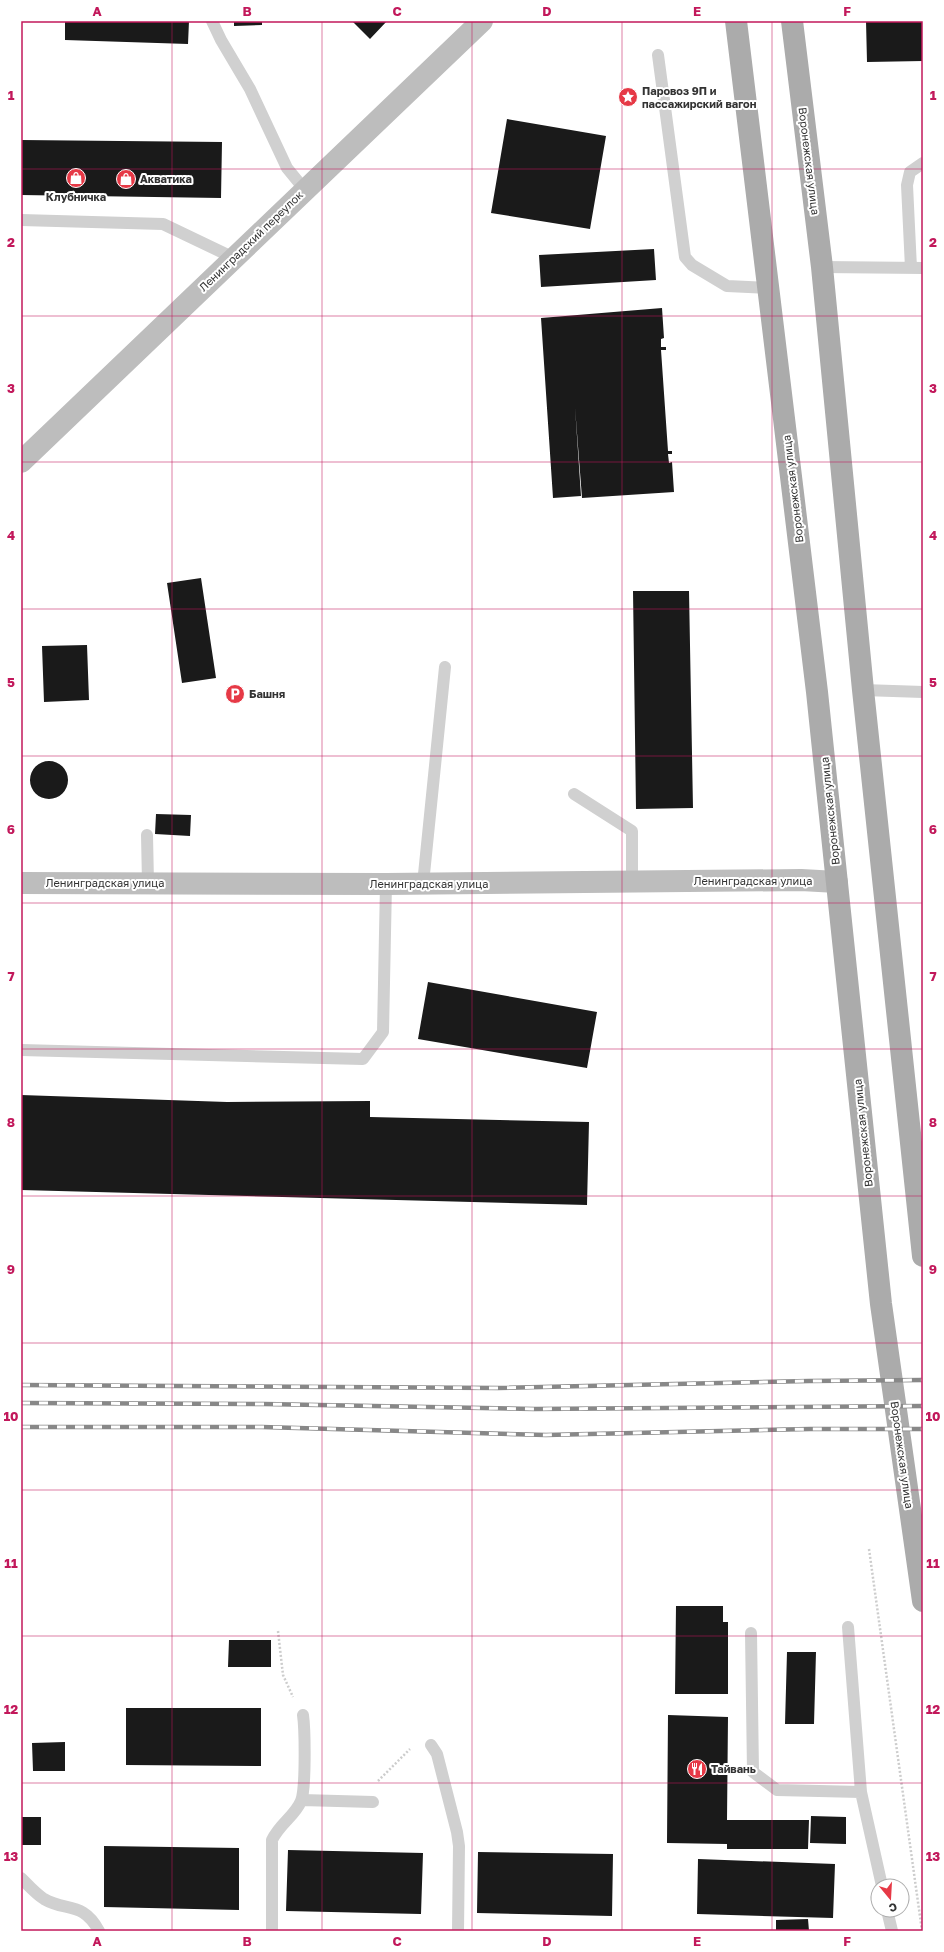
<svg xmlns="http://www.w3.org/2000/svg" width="944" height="1952" viewBox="0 0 944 1952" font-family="'Golos Text',sans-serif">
<rect width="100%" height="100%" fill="#fff"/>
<path fill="#1a1a1a" d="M 65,21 L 189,21 L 188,44 L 65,40 Z
M 234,21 L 262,21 L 262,25 L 234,26 Z
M 352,21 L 387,21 L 370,39 Z
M 866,21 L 923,21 L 923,61 L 867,62 Z
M 507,119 L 606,136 L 590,229 L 491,213 Z
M 21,140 L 222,142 L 221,198 L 21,195 Z
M 654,249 L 656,280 L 541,287 L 539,255 Z
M 662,308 L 664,338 L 661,339 L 661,347 L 666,347 L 666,350 L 661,350 L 668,451 L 672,451 L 672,454 L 668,454 L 669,463 L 672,462 L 674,492 L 582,498 L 575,407 L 581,496 L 553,498 L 541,318 Z
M 201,578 L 216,678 L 182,683 L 167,583 Z
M 633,591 L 689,591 L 693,808 L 636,809 Z
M 87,645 L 89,700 L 44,702 L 42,646 Z
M30 780a19 19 0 1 1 38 0a19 19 0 1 1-38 0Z
M 156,814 L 191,815 L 190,836 L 155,834 Z
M 428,982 L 597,1012 L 587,1068 L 418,1039 Z
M 21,1095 L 227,1102 L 370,1101 L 370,1117 L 589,1122 L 587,1205 L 21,1190 Z
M 676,1606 L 723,1606 L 723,1622 L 728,1622 L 728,1694 L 675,1694 Z
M 229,1640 L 271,1640 L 271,1667 L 228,1667 Z
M 787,1652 L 816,1652 L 814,1724 L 785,1724 Z
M 126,1708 L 261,1708 L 261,1766 L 126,1765 Z
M 668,1715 L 728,1717 L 727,1820 L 809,1820 L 808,1849 L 727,1849 L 727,1844 L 667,1843 Z
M 65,1742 L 65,1771 L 33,1771 L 32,1743 Z
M 811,1816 L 846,1817 L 846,1844 L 810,1843 Z
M 21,1817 L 41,1817 L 41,1845 L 21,1845 Z
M 104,1846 L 239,1848 L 239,1910 L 104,1907 Z
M 288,1850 L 423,1853 L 421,1914 L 286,1911 Z
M 478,1852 L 613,1854 L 612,1916 L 477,1913 Z
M 698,1859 L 835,1864 L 833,1918 L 697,1914 Z
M 808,1919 L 809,1931 L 776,1931 L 776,1920 Z"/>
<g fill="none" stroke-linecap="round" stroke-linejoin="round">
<path stroke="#cdcdcd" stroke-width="2.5" stroke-dasharray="2 2" stroke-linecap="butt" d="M 869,1549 L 922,1931
M 278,1631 L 283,1675 L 293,1697
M 378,1781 L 410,1749"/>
<path stroke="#d0d0d0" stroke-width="12" d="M 212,21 L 221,40 L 250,89 L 287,168 L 305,190
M 658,55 L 685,257 L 692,265 L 727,286 L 768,288
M 21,220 L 163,224 L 234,258
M 822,267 L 923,268
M 911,268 L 907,185 L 910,172 L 923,163
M 863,690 L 923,692
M 574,794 L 632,831 L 632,882
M 147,835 L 148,883
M 423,884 L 445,667
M 21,1050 L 363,1059 L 383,1032 L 386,884
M 848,1627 L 861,1792 L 882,1886
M 751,1633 L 753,1772 L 777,1790 L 861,1792
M 431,1745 L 437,1754 L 457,1832 L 459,1846 L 458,1931
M 302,1800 L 373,1802
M 21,1878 C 28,1885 36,1894 44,1899 C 66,1912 83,1901 99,1931
M 887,1910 L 892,1931
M 272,1931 L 272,1840 C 280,1823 295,1816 301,1801 C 306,1789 305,1729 303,1715"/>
<path stroke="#bdbdbd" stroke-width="22" d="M 21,462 L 482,21
M 21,883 L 386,884 L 801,880 L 837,882"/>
<path stroke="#ababab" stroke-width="22" d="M 736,21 L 817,692 L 881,1304 L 923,1601
M 792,21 L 822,267 L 863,690 L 923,1256"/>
<g stroke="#888" stroke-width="4.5">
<path id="rail" d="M 21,1385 L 498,1388 L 809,1381 L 923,1380
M 21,1403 L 264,1404 L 534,1409 L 923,1406
M 21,1427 L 262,1427 L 546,1435 L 810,1429 L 923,1429"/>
</g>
<use href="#rail" stroke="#fff" stroke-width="3" stroke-dasharray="9" stroke-linecap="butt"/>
</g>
<path fill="none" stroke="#c2185b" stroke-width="1" stroke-opacity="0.55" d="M 172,21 L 172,1931M 322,21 L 322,1931M 472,21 L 472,1931M 622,21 L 622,1931M 772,21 L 772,1931M 21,169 L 923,169M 21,316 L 923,316M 21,462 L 923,462M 21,609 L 923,609M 21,756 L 923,756M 21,903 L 923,903M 21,1049 L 923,1049M 21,1196 L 923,1196M 21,1343 L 923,1343M 21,1490 L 923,1490M 21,1636 L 923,1636M 21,1783 L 923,1783"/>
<defs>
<g id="sight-disc" transform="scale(1)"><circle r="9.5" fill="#e63946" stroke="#fff"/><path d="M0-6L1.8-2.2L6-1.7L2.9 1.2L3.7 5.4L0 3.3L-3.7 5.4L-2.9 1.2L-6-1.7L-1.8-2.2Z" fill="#fff"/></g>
<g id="shop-disc" transform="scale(1)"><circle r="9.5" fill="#e63946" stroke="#fff"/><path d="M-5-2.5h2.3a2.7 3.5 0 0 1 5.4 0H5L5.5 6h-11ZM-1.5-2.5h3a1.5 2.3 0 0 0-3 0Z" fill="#fff"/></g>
<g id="parking-disc" transform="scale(1)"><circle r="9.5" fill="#e63946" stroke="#fff"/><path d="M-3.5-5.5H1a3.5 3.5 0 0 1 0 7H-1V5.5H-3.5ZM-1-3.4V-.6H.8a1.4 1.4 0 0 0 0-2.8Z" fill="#fff"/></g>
<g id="restaurant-disc" transform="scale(1)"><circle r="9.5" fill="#e63946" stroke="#fff"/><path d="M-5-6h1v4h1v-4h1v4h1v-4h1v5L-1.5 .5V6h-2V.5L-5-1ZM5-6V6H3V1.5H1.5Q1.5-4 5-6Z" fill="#fff"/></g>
</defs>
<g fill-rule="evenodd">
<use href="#sight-disc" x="628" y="97"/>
<use href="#shop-disc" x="76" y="178"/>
<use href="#shop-disc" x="126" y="179"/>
<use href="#parking-disc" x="235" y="694"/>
<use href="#restaurant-disc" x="697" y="1769"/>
</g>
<g text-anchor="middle" stroke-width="4" stroke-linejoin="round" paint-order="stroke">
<g font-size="11" font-weight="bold" fill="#333" stroke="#fff" text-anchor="start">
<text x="642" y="95">Паровоз 9П и<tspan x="642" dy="13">пассажирский вагон</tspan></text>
<text x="140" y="183">Акватика</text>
<text x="76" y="201" text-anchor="middle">Клубничка</text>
<text x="249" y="698">Башня</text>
<text x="711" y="1773">Тайвань</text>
</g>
<g font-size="11" fill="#333" stroke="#fff">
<text transform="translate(809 161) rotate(83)" y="4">Воронежская улица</text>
<text transform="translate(251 241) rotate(-44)" y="4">Ленинградский переулок</text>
<text transform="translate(793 489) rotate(-97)" y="4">Воронежская улица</text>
<text transform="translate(830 811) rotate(-96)" y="4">Воронежская улица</text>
<text x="753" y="885">Ленинградская улица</text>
<text x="105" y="887">Ленинградская улица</text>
<text x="429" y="888">Ленинградская улица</text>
<text transform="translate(863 1133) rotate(-96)" y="4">Воронежская улица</text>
<text transform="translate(902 1455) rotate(82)" y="4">Воронежская улица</text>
</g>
</g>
<rect width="944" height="1952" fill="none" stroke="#ffffff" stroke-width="44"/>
<g transform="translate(890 1898) rotate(162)"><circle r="19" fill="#ffffff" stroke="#adadad"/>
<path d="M0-3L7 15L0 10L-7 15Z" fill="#e63946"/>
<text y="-6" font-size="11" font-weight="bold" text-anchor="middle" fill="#333333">С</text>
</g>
<rect x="22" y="22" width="900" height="1908" fill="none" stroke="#c2185b" stroke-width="1.5"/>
<g font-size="13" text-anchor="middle" font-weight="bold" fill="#c2185b">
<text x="97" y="16">A</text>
<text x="247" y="16">B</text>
<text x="397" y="16">C</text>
<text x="547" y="16">D</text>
<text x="697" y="16">E</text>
<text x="847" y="16">F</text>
<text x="11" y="100">1</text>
<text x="933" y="100">1</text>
<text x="11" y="247">2</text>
<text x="933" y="247">2</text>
<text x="11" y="393">3</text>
<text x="933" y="393">3</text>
<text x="11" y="540">4</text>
<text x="933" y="540">4</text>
<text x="11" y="687">5</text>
<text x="933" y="687">5</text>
<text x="11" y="834">6</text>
<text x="933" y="834">6</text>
<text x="11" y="981">7</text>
<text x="933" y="981">7</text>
<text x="11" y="1127">8</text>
<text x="933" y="1127">8</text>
<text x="11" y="1274">9</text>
<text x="933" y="1274">9</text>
<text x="11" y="1421">10</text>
<text x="933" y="1421">10</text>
<text x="11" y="1568">11</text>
<text x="933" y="1568">11</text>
<text x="11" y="1714">12</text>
<text x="933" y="1714">12</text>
<text x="11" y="1861">13</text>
<text x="933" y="1861">13</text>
<text x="97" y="1946">A</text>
<text x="247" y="1946">B</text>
<text x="397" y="1946">C</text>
<text x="547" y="1946">D</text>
<text x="697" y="1946">E</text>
<text x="847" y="1946">F</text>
</g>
</svg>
